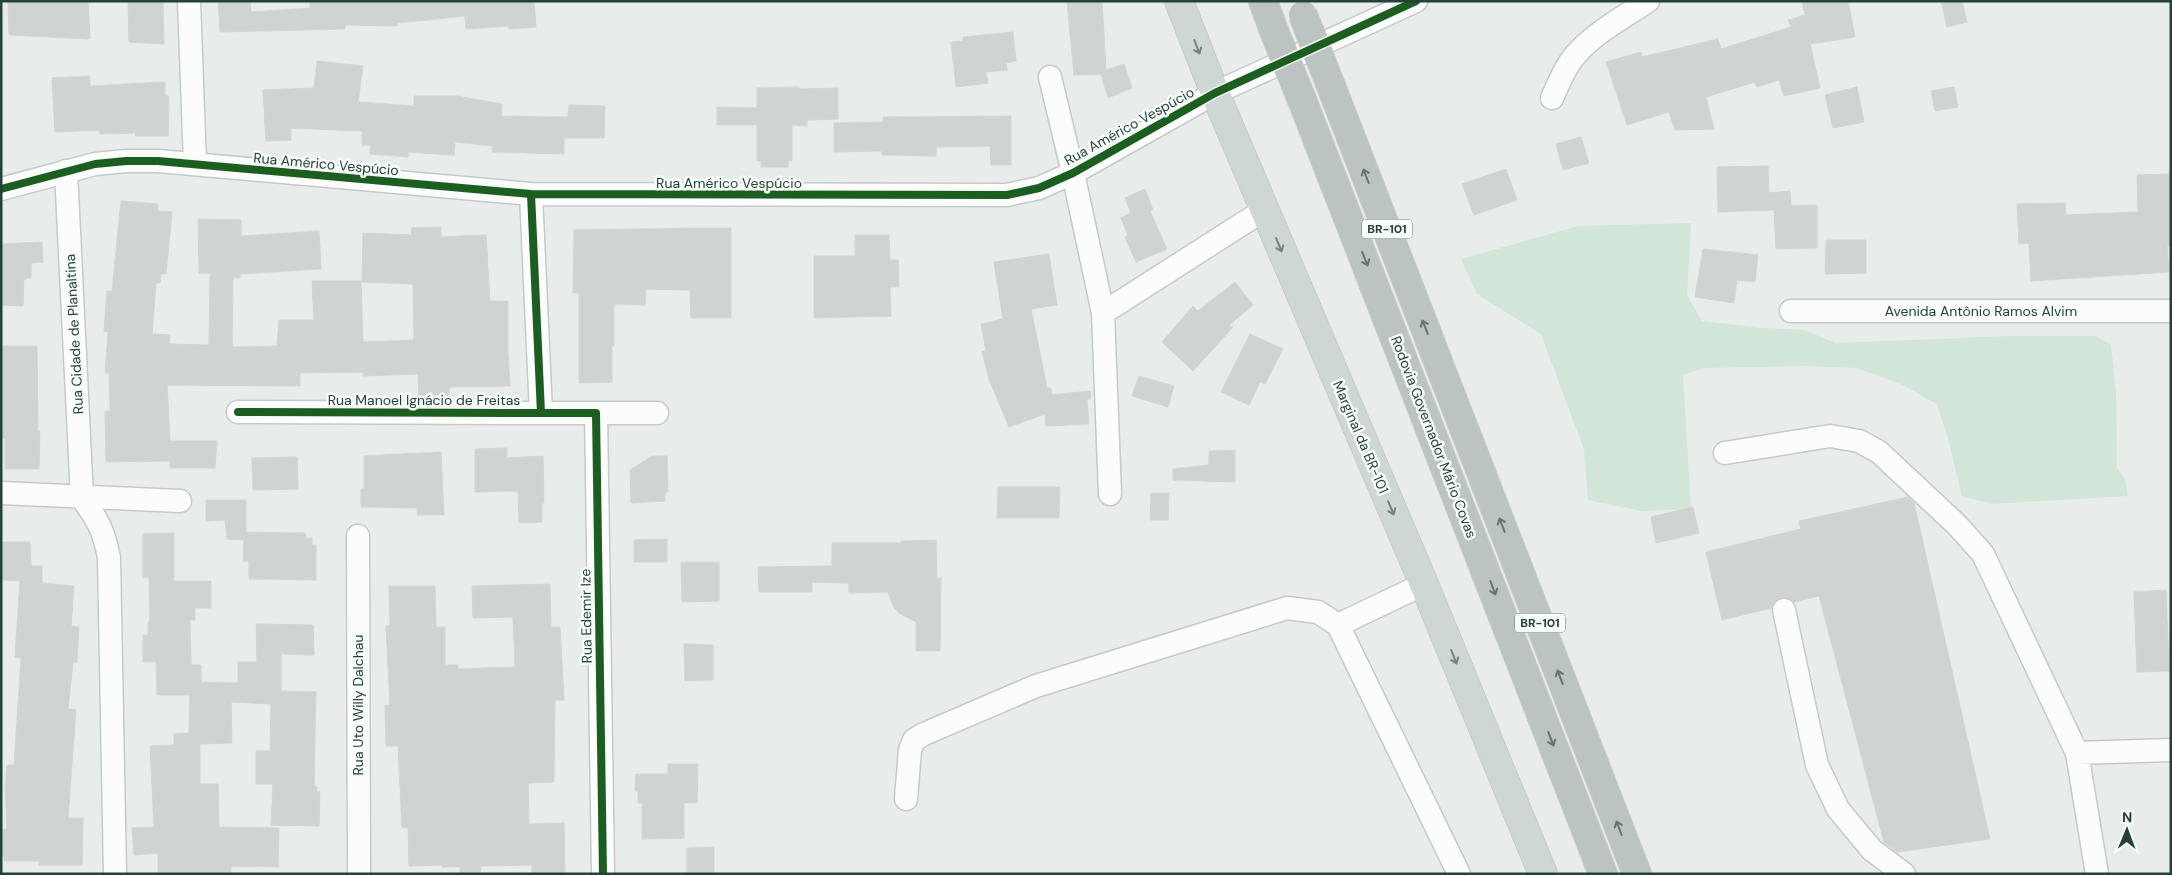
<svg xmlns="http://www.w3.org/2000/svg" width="2172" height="875" viewBox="0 0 2172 875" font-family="'DM Sans',sans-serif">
<rect width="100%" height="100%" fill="#e8edeb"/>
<path fill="#d1e6d8" d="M 1691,223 L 1687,295 L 1702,321 L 1762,328 L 1805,330 L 1835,343 L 2009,336 L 2096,336 L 2111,345 L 2116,391 L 2117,468 L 2125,479 L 2128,496 L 1992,504 L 1962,496 L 1949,442 L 1937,404 L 1901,384 L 1856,368 L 1808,366 L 1703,368 L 1683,375 L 1691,509 L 1642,511 L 1588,500 L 1584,450 L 1541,334 L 1477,294 L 1461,259 L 1578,226 Z"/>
<path fill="#cfd4d2" stroke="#d1d6d4" d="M 8,1 L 88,1 L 90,39 L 9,35 Z
M 128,1 L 163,1 L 164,44 L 129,42 Z
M 218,1 L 250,1 L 251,12 L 310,8 L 310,1 L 534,1 L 536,27 L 509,29 L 508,26 L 466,29 L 465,16 L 397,23 L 397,26 L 345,25 L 345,29 L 220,32 Z
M 1067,1 L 1102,1 L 1106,70 L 1124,64 L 1132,88 L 1108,98 L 1101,74 L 1074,75 Z
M 1802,1 L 1848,1 L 1855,37 L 1810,44 L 1820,88 L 1784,96 L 1779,80 L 1757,87 L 1755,82 L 1706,97 L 1714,129 L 1675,130 L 1669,112 L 1627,125 L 1606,62 L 1641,52 L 1642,57 L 1718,39 L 1721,49 L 1791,27 L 1788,20 L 1805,15 Z
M 1941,1 L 1962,1 L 1967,22 L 1947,27 Z
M 1013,32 L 1016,61 L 1006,63 L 1007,70 L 986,72 L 988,83 L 956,87 L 951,42 L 963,41 L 963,37 Z
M 317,61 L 363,66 L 358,102 L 414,106 L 414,96 L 457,96 L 502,104 L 501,116 L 568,117 L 569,105 L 605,106 L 604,138 L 564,138 L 564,154 L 492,152 L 493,146 L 455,142 L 454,155 L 408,152 L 408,157 L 370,154 L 370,145 L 362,145 L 362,131 L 291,128 L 291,140 L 266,141 L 263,90 L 314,88 Z
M 90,76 L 90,86 L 165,82 L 165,96 L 169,96 L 168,136 L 136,136 L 135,133 L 100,134 L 100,130 L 55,132 L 52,78 Z
M 799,87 L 799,89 L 838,88 L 838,119 L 807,120 L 807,126 L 792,125 L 792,161 L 788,161 L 788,167 L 761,167 L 761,161 L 757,161 L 757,125 L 717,125 L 717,107 L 757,108 L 757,88 Z
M 1857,87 L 1864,122 L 1833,128 L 1825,95 Z
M 1954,87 L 1958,107 L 1935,111 L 1931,91 Z
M 1011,116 L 1011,165 L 991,165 L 990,146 L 936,147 L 936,156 L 882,155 L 882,151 L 834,152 L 834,123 L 883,122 L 883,117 Z
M 1581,137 L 1589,163 L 1563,170 L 1556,144 Z
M 1768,166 L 1769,193 L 1790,191 L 1791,206 L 1817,205 L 1817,248 L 1776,249 L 1774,210 L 1718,212 L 1717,167 Z
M 1506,169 L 1517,200 L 1474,215 L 1462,184 Z
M 2171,174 L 2171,246 L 2167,246 L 2169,272 L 2031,281 L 2029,243 L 2019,244 L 2017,204 L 2065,203 L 2066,215 L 2138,212 L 2137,175 Z
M 1145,189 L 1153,210 L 1150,211 L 1167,249 L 1136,262 L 1125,237 L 1128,235 L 1121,218 L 1131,213 L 1125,198 Z
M 121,201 L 158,204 L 157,211 L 172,212 L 166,274 L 161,274 L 160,283 L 156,283 L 152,334 L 170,335 L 169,344 L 209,345 L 210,273 L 199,273 L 198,219 L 241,220 L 241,236 L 319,231 L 321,269 L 240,274 L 240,278 L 233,278 L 232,347 L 277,346 L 279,320 L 314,320 L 312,281 L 361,281 L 363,342 L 414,340 L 413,284 L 362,282 L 363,233 L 412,235 L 411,228 L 441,227 L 441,237 L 486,235 L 490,301 L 508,301 L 508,351 L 510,386 L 449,387 L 449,397 L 419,398 L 418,374 L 363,376 L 363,372 L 300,373 L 300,386 L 167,385 L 170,441 L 217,441 L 215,468 L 170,468 L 170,461 L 106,462 L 105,411 L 110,411 L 109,373 L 105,373 L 108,332 L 104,331 L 107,291 L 112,291 Z
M 698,228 L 731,228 L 731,318 L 691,318 L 690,290 L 646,289 L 645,305 L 614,304 L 614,346 L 612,346 L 612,382 L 579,383 L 579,293 L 573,293 L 574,230 Z
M 855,235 L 889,235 L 890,260 L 898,260 L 899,287 L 890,287 L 891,316 L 814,318 L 814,256 L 855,256 Z
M 1826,240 L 1866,240 L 1866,273 L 1825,274 Z
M 42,242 L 43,262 L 31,263 L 31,278 L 24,279 L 23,306 L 1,305 L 1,244 Z
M 1703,249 L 1758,255 L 1755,282 L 1737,280 L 1734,303 L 1695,297 Z
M 1049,254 L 1057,305 L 1031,309 L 1047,388 L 1051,388 L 1052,395 L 1090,391 L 1091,398 L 1087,400 L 1089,424 L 1046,426 L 1045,414 L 1009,427 L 989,379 L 982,352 L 986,351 L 981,324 L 1003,319 L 994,262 Z
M 1235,282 L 1253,305 L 1229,325 L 1233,327 L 1193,371 L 1162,342 L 1193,306 L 1198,311 Z
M 1250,334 L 1283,349 L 1265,384 L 1260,382 L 1249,405 L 1221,392 Z
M 1,346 L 37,346 L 38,431 L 40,431 L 39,469 L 5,469 L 5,438 L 1,438 Z
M 1139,376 L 1174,386 L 1168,407 L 1132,396 Z
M 507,448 L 507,458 L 543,456 L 544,503 L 542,503 L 542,522 L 519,523 L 518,491 L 475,492 L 475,449 Z
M 1235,450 L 1235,482 L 1173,480 L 1173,469 L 1209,465 L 1209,451 Z
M 441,452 L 444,515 L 417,515 L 417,508 L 361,507 L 361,489 L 364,489 L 364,456 Z
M 652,456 L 667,456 L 668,492 L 665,492 L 665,501 L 631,503 L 630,470 Z
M 297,457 L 298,489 L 253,490 L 252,458 Z
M 998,487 L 1060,487 L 1059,518 L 997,518 Z
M 1151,493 L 1169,493 L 1168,520 L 1150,520 Z
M 1908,497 L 1914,503 L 1990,839 L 1897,852 L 1884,842 L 1819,596 L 1794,602 L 1788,598 L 1781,597 L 1775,601 L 1771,608 L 1722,620 L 1706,552 L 1801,529 L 1799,521 Z
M 206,500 L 246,500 L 246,532 L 305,533 L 306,538 L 312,538 L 312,545 L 316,545 L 316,580 L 249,579 L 249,561 L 243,561 L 244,540 L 227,539 L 225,520 L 206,521 Z
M 1693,507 L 1699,533 L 1656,543 L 1651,517 Z
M 174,533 L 174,581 L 211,581 L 211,608 L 195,608 L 195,620 L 190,620 L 191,665 L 201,665 L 201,682 L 238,683 L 238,662 L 257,662 L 256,624 L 313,625 L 314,655 L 281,654 L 281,691 L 316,692 L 314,786 L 317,787 L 317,792 L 320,792 L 319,826 L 271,825 L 273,784 L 256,784 L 256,751 L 270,751 L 271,704 L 231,702 L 232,743 L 200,744 L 200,784 L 218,784 L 219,827 L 279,828 L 278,867 L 231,866 L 231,874 L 158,874 L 158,853 L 134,855 L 132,828 L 154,827 L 150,746 L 174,745 L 174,734 L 189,733 L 190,695 L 157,695 L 156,662 L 143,662 L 143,635 L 148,635 L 148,622 L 150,622 L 149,577 L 143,578 L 143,534 Z
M 667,539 L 667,562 L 634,562 L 634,540 Z
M 936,540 L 937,579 L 941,578 L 940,651 L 916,651 L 916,622 L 899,613 L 894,608 L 888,592 L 849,593 L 849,583 L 812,582 L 812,592 L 759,592 L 758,567 L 832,566 L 832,543 L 901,543 L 901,541 Z
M 1,542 L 30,542 L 31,566 L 42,566 L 42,583 L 74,586 L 71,626 L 79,627 L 77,662 L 73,662 L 68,709 L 76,710 L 68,818 L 83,818 L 82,865 L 39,865 L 39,861 L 4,861 L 4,856 L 1,856 L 1,830 L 7,829 L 5,787 L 7,765 L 14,765 L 21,658 L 15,657 L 20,581 L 1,580 Z
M 681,562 L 719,562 L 719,601 L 682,602 Z
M 550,584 L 551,627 L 560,627 L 564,700 L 555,700 L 554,782 L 528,783 L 529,824 L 564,823 L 565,874 L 532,874 L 532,865 L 481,866 L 480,874 L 460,874 L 460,867 L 442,867 L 442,865 L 409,866 L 408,827 L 402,828 L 398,746 L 386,746 L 385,705 L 390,705 L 386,626 L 390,626 L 389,586 L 435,586 L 436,627 L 445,627 L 445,665 L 458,665 L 458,669 L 515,667 L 513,617 L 473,618 L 472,586 Z
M 2166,590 L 2169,671 L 2137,672 L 2134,592 Z
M 684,644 L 713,645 L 713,680 L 685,681 Z
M 668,764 L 698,764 L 697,803 L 684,803 L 684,838 L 642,839 L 642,803 L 638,803 L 638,791 L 635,791 L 636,774 L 668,774 Z
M 714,847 L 714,874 L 687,874 L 687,848 Z"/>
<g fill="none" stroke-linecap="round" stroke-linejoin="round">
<g stroke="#c5cac8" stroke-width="25">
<path id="minor" d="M 189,1 L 195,164
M 1050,77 L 1073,173 L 1103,313 L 1110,494
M 1552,98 C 1560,81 1566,64 1579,51 C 1598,31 1625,16 1648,1
M 66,171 L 82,498
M 1,189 L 95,164 L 126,161 L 158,161 L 531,194 L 1007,195 L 1039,188 L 1073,173 L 1215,93 L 1416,1
M 1791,311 L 2171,311
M 1103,313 L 1264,210
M 238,412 L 541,413 L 531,194
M 541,413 L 596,413 L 603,874
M 596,413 L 657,413
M 1725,453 L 1830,436 L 1859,441 L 1879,452 L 1957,525 L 1983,554 L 2077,753 L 2097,874
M 1,493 L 180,501
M 82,498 C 98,520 104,531 109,558 L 115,874
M 358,536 L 359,874
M 1784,610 L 1817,765 L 1838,809 L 1872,850 L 1904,874
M 1338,625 L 1424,584
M 2077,753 L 2171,750
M 906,799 L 910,750 L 914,740 L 924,734 L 1036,686 L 1287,608 L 1318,612 L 1338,625 L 1459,874"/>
</g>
<g stroke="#c3ccc9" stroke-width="30">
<path id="major" d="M 1179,1 L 1215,93 L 1424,584 L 1543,874"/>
</g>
<g stroke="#c3ccc9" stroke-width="30">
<path id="highway" d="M 1263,1 L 1274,31
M 1331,86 L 1637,874
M 1302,100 L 1603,874"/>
</g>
<use href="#minor" stroke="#fcfcfc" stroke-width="22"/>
<use href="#major" stroke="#cfd7d5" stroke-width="28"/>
<use href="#highway" stroke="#bcc4c2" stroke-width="28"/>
<g stroke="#c3ccc9" stroke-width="30" stroke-linecap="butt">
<path id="highway-bridge" d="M 1303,15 L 1331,86
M 1274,31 L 1302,100"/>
</g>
<use href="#highway-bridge" stroke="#bcc4c2" stroke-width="28"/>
<g stroke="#f7fbf9" stroke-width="11">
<path id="cycleway" d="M 1,189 L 95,164 L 126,161 L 158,161 L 531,194 L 1007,195 L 1039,188 L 1073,173 L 1215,93 L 1416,1
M 238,412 L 541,413 L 531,194
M 541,413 L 596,413 L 603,874"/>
</g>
<use href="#cycleway" stroke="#1b5e20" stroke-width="8"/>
</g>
<defs><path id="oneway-shaft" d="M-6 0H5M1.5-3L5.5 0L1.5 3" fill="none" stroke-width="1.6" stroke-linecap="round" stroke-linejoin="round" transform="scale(1.25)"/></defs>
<g stroke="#718580">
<use href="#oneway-shaft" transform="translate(1197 47) rotate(69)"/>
<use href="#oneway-shaft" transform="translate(1279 245) rotate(67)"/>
<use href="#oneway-shaft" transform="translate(1391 508) rotate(67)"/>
<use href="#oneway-shaft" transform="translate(1454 657) rotate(68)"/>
</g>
<g stroke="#617670">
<use href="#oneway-shaft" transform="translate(1366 176) rotate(-111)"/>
<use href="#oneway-shaft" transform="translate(1365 259) rotate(68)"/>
<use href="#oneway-shaft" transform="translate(1425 327) rotate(-112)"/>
<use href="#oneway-shaft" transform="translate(1502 525) rotate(-111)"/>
<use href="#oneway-shaft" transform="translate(1493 588) rotate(69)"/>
<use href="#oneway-shaft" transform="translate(1560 677) rotate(-111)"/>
<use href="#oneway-shaft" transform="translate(1551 739) rotate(69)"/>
<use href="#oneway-shaft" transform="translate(1619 828) rotate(-111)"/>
</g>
<g text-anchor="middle" stroke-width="5" stroke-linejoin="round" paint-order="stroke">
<g fill="#f7fbf9" stroke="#637a73" stroke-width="1">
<rect x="1362" y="219.5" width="50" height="19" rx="4"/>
<rect x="1515" y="613.5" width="50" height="19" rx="4"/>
</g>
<g font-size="12" font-weight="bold" fill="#24423a">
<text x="1387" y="233">BR-101</text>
<text x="1540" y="627">BR-101</text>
</g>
<g font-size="14" fill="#24423a" stroke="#f7fbf9">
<text transform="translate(1129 126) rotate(-29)" y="5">Rua Américo Vespúcio</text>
<text transform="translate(326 164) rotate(5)" y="5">Rua Américo Vespúcio</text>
<text x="729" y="188">Rua Américo Vespúcio</text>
<text x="1981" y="316">Avenida Antônio Ramos Alvim</text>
<text transform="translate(74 334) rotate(-93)" y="5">Rua Cidade de Planaltina</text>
<text x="424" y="405">Rua Manoel Ignácio de Freitas</text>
<text transform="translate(1361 437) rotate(67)" y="5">Marginal da BR-101</text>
<text transform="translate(1434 437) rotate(69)" y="5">Rodovia Governador Mário Covas</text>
<text transform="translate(586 616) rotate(-91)" y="5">Rua Edemir Ize</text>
<text transform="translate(358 705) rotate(-90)" y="5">Rua Uto Willy Dalchau</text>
</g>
</g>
<rect width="2172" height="875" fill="none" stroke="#24423a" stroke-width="5"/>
<g transform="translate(2127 830) rotate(1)" stroke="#f7fbf9" stroke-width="4" paint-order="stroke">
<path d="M0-4L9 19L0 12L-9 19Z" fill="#24423a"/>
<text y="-8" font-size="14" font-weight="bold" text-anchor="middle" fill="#24423a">N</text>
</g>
</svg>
